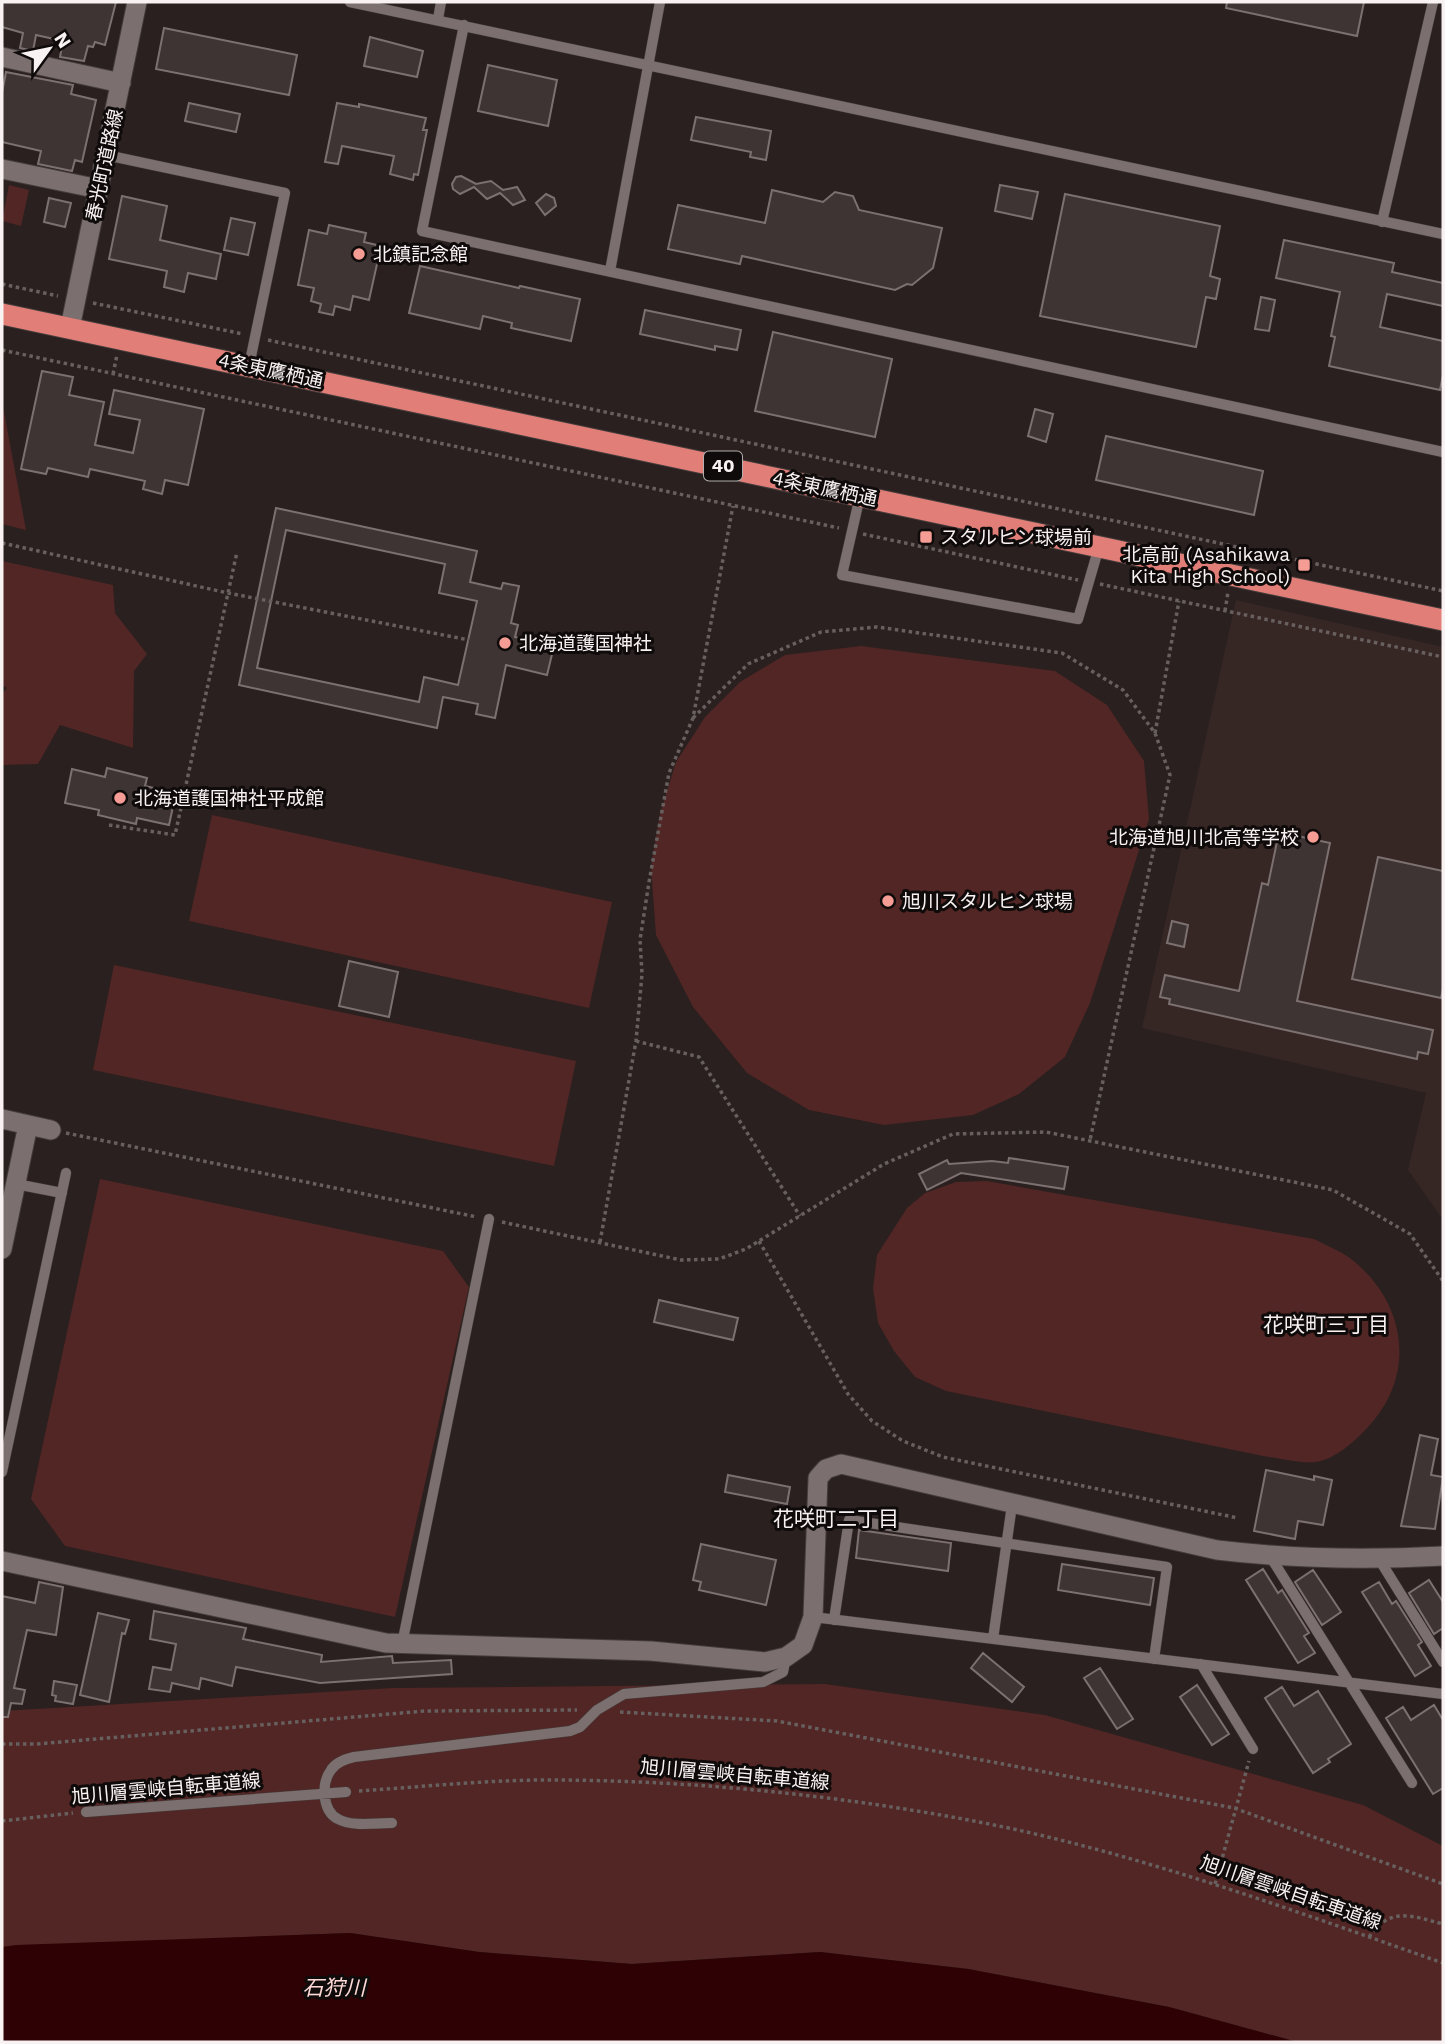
<svg xmlns="http://www.w3.org/2000/svg" width="1445" height="2044" viewBox="0 0 1445 2044" font-family="'Work Sans','Noto Sans JP',sans-serif">
<rect width="100%" height="100%" fill="#29201f"/>
<path fill="#362725" d="M 1236,600 L 1443,647 L 1443,1220 L 1408,1170 L 1426,1093 L 1142,1028 Z"/>
<path fill="#512624" d="M 9,185 L 29,190 L 21,226 L 2,221 Z
M 2,401 L 26,530 L 2,524 Z
M 2,561 L 113,585 L 115,613 L 147,654 L 134,671 L 133,748 L 60,725 L 38,764 L 2,765 L 2,694 L 7,688 L 2,685 Z
M 861,646 L 1055,671 L 1107,705 L 1144,761 L 1149,819 L 1090,1003 L 1065,1057 L 1019,1094 L 973,1115 L 884,1125 L 809,1110 L 747,1073 L 693,1007 L 656,935 L 651,867 L 660,814 L 676,762 L 705,717 L 740,682 L 785,655 Z
M 212,815 L 612,902 L 589,1008 L 189,921 Z
M 114,965 L 576,1061 L 554,1166 L 93,1070 Z
M 100,1179 L 443,1251 L 469,1287 L 395,1617 L 65,1546 L 31,1499 Z
M 987,1181 L 1314,1239 C 1327,1246 1344,1252 1355,1262 C 1407,1306 1416,1376 1368,1427 C 1355,1441 1336,1459 1316,1462 C 1302,1464 1278,1458 1263,1456 L 946,1391 L 915,1377 L 894,1351 L 878,1323 L 873,1288 L 877,1255 L 907,1208 L 925,1193 L 956,1182 Z
M 825,1684 L 1045,1715 L 1363,1805 L 1443,1846 L 1443,2042 L 1297,2042 L 1169,2007 L 968,1969 L 820,1952 L 632,1964 L 479,1952 L 350,1933 L 2,1947 L 2,1711 L 393,1688 Z"/>
<path fill="#2e0204" d="M 350,1933 L 479,1952 L 632,1964 L 820,1952 L 968,1969 L 1169,2007 L 1297,2042 L 2,2042 L 2,1947 L 16,1945 Z"/>
<path fill="#3d3433" stroke="#7c7170" stroke-width="2" fill-rule="evenodd" d="M 2,2 L 116,2 L 105,45 L 95,42 L 93,47 L 88,46 L 84,61 L 60,57 L 63,41 L 36,35 L 33,51 L 20,48 L 23,33 L 2,27 Z
M 1227,2 L 1364,2 L 1357,36 L 1226,8 Z
M 164,28 L 297,55 L 289,95 L 156,69 Z
M 370,37 L 423,51 L 417,77 L 364,66 Z
M 488,65 L 557,80 L 548,126 L 478,111 Z
M 6,72 L 73,85 L 71,94 L 96,100 L 82,162 L 75,160 L 72,171 L 38,164 L 41,151 L 2,142 L 2,93 Z
M 189,103 L 240,114 L 236,132 L 185,121 Z
M 337,103 L 359,107 L 359,104 L 426,118 L 423,130 L 427,130 L 418,175 L 414,174 L 413,180 L 390,174 L 394,156 L 342,146 L 338,164 L 325,162 Z
M 696,117 L 771,131 L 766,160 L 750,157 L 751,152 L 691,140 Z
M 461,176 L 476,184 L 491,181 L 503,190 L 517,187 L 525,200 L 513,205 L 500,193 L 487,199 L 474,187 L 460,194 L 453,189 L 452,184 L 456,177 Z
M 1000,185 L 1038,192 L 1032,219 L 995,211 Z
M 772,190 L 823,202 L 835,192 L 853,196 L 859,210 L 942,228 L 933,268 L 912,285 L 907,284 L 895,290 L 742,256 L 740,264 L 668,249 L 678,205 L 765,223 Z
M 546,194 L 554,198 L 556,206 L 545,215 L 536,203 Z
M 1065,194 L 1220,226 L 1210,276 L 1220,279 L 1216,299 L 1206,297 L 1196,347 L 1040,316 Z
M 122,196 L 167,206 L 160,240 L 221,254 L 216,279 L 188,273 L 184,292 L 164,287 L 167,271 L 109,259 Z
M 49,198 L 71,203 L 65,227 L 44,222 Z
M 231,218 L 255,223 L 248,255 L 224,250 Z
M 329,225 L 366,233 L 364,242 L 381,246 L 369,300 L 353,296 L 350,310 L 335,306 L 333,315 L 319,312 L 321,304 L 311,301 L 314,288 L 298,285 L 309,230 L 327,234 Z
M 1284,240 L 1394,263 L 1392,272 L 1443,283 L 1443,306 L 1387,294 L 1380,327 L 1443,341 L 1443,375 L 1440,390 L 1329,366 L 1335,337 L 1331,336 L 1340,292 L 1276,278 Z
M 420,266 L 519,288 L 520,286 L 580,299 L 571,341 L 511,328 L 512,323 L 483,316 L 480,329 L 409,313 Z
M 1261,297 L 1275,300 L 1269,331 L 1255,329 Z
M 645,310 L 741,330 L 737,350 L 715,346 L 715,350 L 640,334 Z
M 773,332 L 892,359 L 875,437 L 755,411 Z
M 42,371 L 73,377 L 69,395 L 104,402 L 95,445 L 133,453 L 140,420 L 109,414 L 114,390 L 204,409 L 188,485 L 165,480 L 162,494 L 143,489 L 145,481 L 90,469 L 88,477 L 48,468 L 46,474 L 21,469 Z
M 1035,409 L 1053,414 L 1046,442 L 1028,436 Z
M 1106,436 L 1263,471 L 1254,515 L 1096,480 Z
M 276,508 L 477,551 L 470,582 L 501,589 L 503,583 L 519,586 L 511,623 L 518,625 L 515,637 L 554,646 L 547,675 L 506,665 L 495,718 L 476,714 L 478,704 L 443,697 L 437,728 L 239,685 ZM 286,530 L 445,564 L 439,593 L 477,601 L 458,685 L 424,677 L 419,702 L 257,668 Z
M 107,768 L 147,778 L 145,786 L 176,793 L 169,825 L 137,818 L 136,824 L 98,815 L 99,810 L 65,803 L 72,769 L 105,777 Z
M 1279,832 L 1330,843 L 1297,1001 L 1433,1030 L 1428,1054 L 1418,1052 L 1417,1059 L 1272,1027 L 1169,1004 L 1170,999 L 1160,997 L 1165,975 L 1239,991 L 1262,883 L 1268,885 Z
M 1378,857 L 1443,871 L 1443,989 L 1441,998 L 1352,979 Z
M 1172,921 L 1188,925 L 1184,947 L 1167,943 Z
M 349,961 L 398,972 L 389,1017 L 339,1006 Z
M 1009,1158 L 1068,1167 L 1064,1189 L 961,1173 L 927,1190 L 919,1174 L 947,1160 L 949,1164 L 992,1161 L 1008,1163 Z
M 659,1300 L 738,1318 L 733,1340 L 654,1322 Z
M 1420,1435 L 1438,1439 L 1431,1475 L 1443,1477 L 1435,1529 L 1401,1526 Z
M 1266,1470 L 1314,1480 L 1314,1476 L 1332,1480 L 1323,1525 L 1298,1521 L 1295,1539 L 1254,1531 Z
M 728,1475 L 790,1487 L 787,1504 L 725,1492 Z
M 859,1530 L 951,1543 L 948,1571 L 856,1558 Z
M 701,1544 L 776,1560 L 766,1605 L 699,1590 L 701,1582 L 693,1580 Z
M 1062,1564 L 1154,1578 L 1150,1605 L 1058,1590 Z
M 1263,1569 L 1278,1593 L 1282,1590 L 1309,1633 L 1304,1636 L 1315,1653 L 1298,1663 L 1246,1580 Z
M 1313,1570 L 1341,1612 L 1322,1625 L 1295,1582 Z
M 1429,1580 L 1443,1602 L 1443,1628 L 1434,1634 L 1409,1593 Z
M 39,1582 L 63,1587 L 56,1635 L 27,1630 L 14,1688 L 25,1690 L 22,1704 L 11,1703 L 8,1717 L 2,1717 L 2,1596 L 35,1603 Z
M 1379,1582 L 1392,1604 L 1396,1601 L 1422,1642 L 1418,1645 L 1431,1666 L 1415,1676 L 1362,1592 Z
M 154,1611 L 246,1628 L 243,1639 L 322,1655 L 321,1662 L 392,1656 L 393,1663 L 451,1660 L 452,1674 L 320,1683 L 236,1667 L 232,1686 L 201,1678 L 199,1689 L 172,1683 L 170,1692 L 149,1689 L 153,1667 L 171,1670 L 176,1644 L 150,1639 Z
M 98,1613 L 129,1620 L 125,1634 L 122,1633 L 109,1702 L 80,1695 Z
M 983,1653 L 1024,1687 L 1012,1702 L 971,1668 Z
M 1100,1668 L 1133,1719 L 1117,1729 L 1084,1678 Z
M 54,1681 L 77,1685 L 73,1704 L 55,1701 L 56,1696 L 52,1695 Z
M 1197,1685 L 1229,1734 L 1212,1745 L 1180,1697 Z
M 1282,1687 L 1294,1706 L 1318,1691 L 1351,1744 L 1328,1759 L 1330,1762 L 1313,1773 L 1265,1698 Z
M 1434,1705 L 1443,1720 L 1443,1788 L 1433,1794 L 1386,1718 L 1403,1707 L 1411,1720 Z"/>
<g fill="none" stroke-linecap="round" stroke-linejoin="round">
<g stroke="#453d3c" stroke-width="11">
<path id="service" d="M 350,2 L 1443,234
M 438,19 L 441,2
M 464,25 L 422,231 L 1443,452
M 106,155 L 285,193 L 249,366
M 1382,222 L 1433,2
M 610,271 L 660,2
M 860,496 L 842,575 L 1078,619 L 1099,547
M 16,1184 L 62,1193
M 2,1472 L 66,1173
M 1270,1556 L 1412,1783
M 1379,1559 L 1443,1662
M 813,1617 L 1443,1694
M 834,1620 L 849,1520 L 1167,1567 L 1154,1659
M 993,1639 L 1012,1505
M 402,1644 L 489,1219
M 1201,1664 L 1253,1749
M 86,1812 L 346,1792
M 392,1823 C 375,1823 352,1827 338,1819 C 322,1811 321,1783 331,1770 C 336,1762 345,1759 354,1757 L 570,1731 L 580,1727 L 597,1710 L 624,1694 L 763,1682 L 783,1672 L 786,1657"/>
</g>
<g stroke="#453d3c" stroke-width="21">
<path id="minor" d="M 2,57 L 121,83
M 2,169 L 99,189
M 70,328 L 137,2
M 2,1119 L 51,1130
M 2,1249 L 28,1125
M 2,1561 L 386,1643 L 651,1651 L 765,1662 L 786,1657 L 803,1645 L 813,1617 L 818,1478 L 826,1469 L 841,1464 L 1217,1550 C 1292,1559 1367,1560 1443,1556"/>
</g>
<g stroke="#453d3c" stroke-width="23">
<path id="trunk" d="M 2,314 L 1443,620"/>
</g>
<path stroke="#685f5f" stroke-width="3.5" stroke-dasharray="3.5 3.5" stroke-linecap="butt" d="M 2,284 L 58,296
M 93,303 L 243,334
M 268,340 L 1443,591
M 2,350 L 839,528
M 113,374 L 117,355
M 863,534 L 1078,580
M 2,543 L 228,593 L 469,640
M 1100,584 L 1443,657
M 1225,611 L 1228,592
M 693,718 L 748,664 L 821,632 L 877,627 L 1062,653 L 1123,690 L 1155,733 L 1170,775 L 1090,1140
M 1155,733 L 1179,601
M 109,825 L 175,835 L 237,552
M 636,1041 L 699,1057 L 800,1216
M 66,1133 L 477,1217
M 502,1222 L 681,1260 L 719,1259 L 746,1249 L 884,1164 L 953,1134 L 1046,1132 L 1333,1190 L 1410,1234 L 1443,1281
M 759,1241 L 848,1394 L 872,1421 L 903,1441 L 943,1457 L 1238,1518
M 600,1242 L 636,1041 L 642,974 L 640,940 L 649,882 L 669,773 L 693,718 L 733,506
M 620,1712 L 777,1721 L 1234,1808 L 1443,1884
M 2,1744 L 37,1744 L 425,1711 L 577,1710
M 359,1791 C 421,1787 485,1780 548,1780 C 686,1780 827,1794 963,1819 C 1128,1849 1286,1908 1443,1963
M 2,1821 L 73,1813
M 1215,1884 L 1249,1761
M 1369,1937 C 1390,1906 1412,1916 1443,1924"/>
<use href="#service" stroke="#7b706f" stroke-width="10"/>
<use href="#minor" stroke="#7b706f" stroke-width="19"/>
<use href="#trunk" stroke="#e27e78" stroke-width="21"/>
</g>
<g fill="#f59c95" stroke="#0f0b0b" stroke-width="2.5">
<circle cx="359" cy="254" r="7"/>
<rect x="919" y="530" width="14" height="14" rx="3.5"/>
<rect x="1297" y="558" width="14" height="14" rx="3.5"/>
<circle cx="505" cy="643" r="7"/>
<circle cx="120" cy="798" r="7"/>
<circle cx="1313" cy="837" r="7"/>
<circle cx="888" cy="901" r="7"/>
</g>
<g text-anchor="middle" stroke-width="6" stroke-linejoin="round" paint-order="stroke">
<rect fill="#0f0b0b" stroke="#b3adad" stroke-width="2" x="704" y="451.5" width="38" height="29" rx="5"/>
<g font-size="18" font-weight="bold" fill="#f9f2f2">
<text x="723" y="472">40</text>
</g>
<g font-size="19" fill="#f9f2f2" stroke="#0f0b0b">
<text transform="translate(104 165) rotate(-78)" y="7">春光町道路線</text>
<text transform="translate(271 370) rotate(12)" y="7">4条東鷹栖通</text>
<text transform="translate(825 488) rotate(12)" y="7">4条東鷹栖通</text>
<text transform="translate(735 1774) rotate(5)" y="7">旭川層雲峡自転車道線</text>
<text transform="translate(166 1788) rotate(-5)" y="7">旭川層雲峡自転車道線</text>
<text transform="translate(1291 1892) rotate(19)" y="7">旭川層雲峡自転車道線</text>
</g>
<g font-size="19" fill="#f9f2f2" stroke="#0f0b0b" text-anchor="start">
<text x="373" y="261">北鎮記念館</text>
<text x="940" y="544">スタルヒン球場前</text>
<text x="1290" y="561" text-anchor="end">北高前 (Asahikawa<tspan x="1290" dy="22">Kita High School)</tspan></text>
<text x="519" y="650">北海道護国神社</text>
<text x="134" y="805">北海道護国神社平成館</text>
<text x="1299" y="844" text-anchor="end">北海道旭川北高等学校</text>
<text x="902" y="908">旭川スタルヒン球場</text>
</g>
<g font-size="21" fill="#f9f2f2" stroke="#0f0b0b">
<text x="1326" y="1332">花咲町三丁目</text>
<text x="836" y="1526">花咲町二丁目</text>
</g>
<g font-size="21" font-style="italic" fill="#fed9d6" stroke="#0f0b0b">
<text x="334" y="1995">石狩川</text>
</g>
</g>
<rect width="1445" height="2044" fill="none" stroke="#f9f2f2" stroke-width="7"/>
<g transform="translate(49 49) rotate(57)" stroke="#0f0b0b" stroke-width="5" paint-order="stroke">
<path d="M0-5L12 26L0 18L-12 26Z" fill="#f9f2f2"/>
<text y="-10" font-size="19" font-weight="bold" text-anchor="middle" fill="#f9f2f2">N</text>
</g>
</svg>
